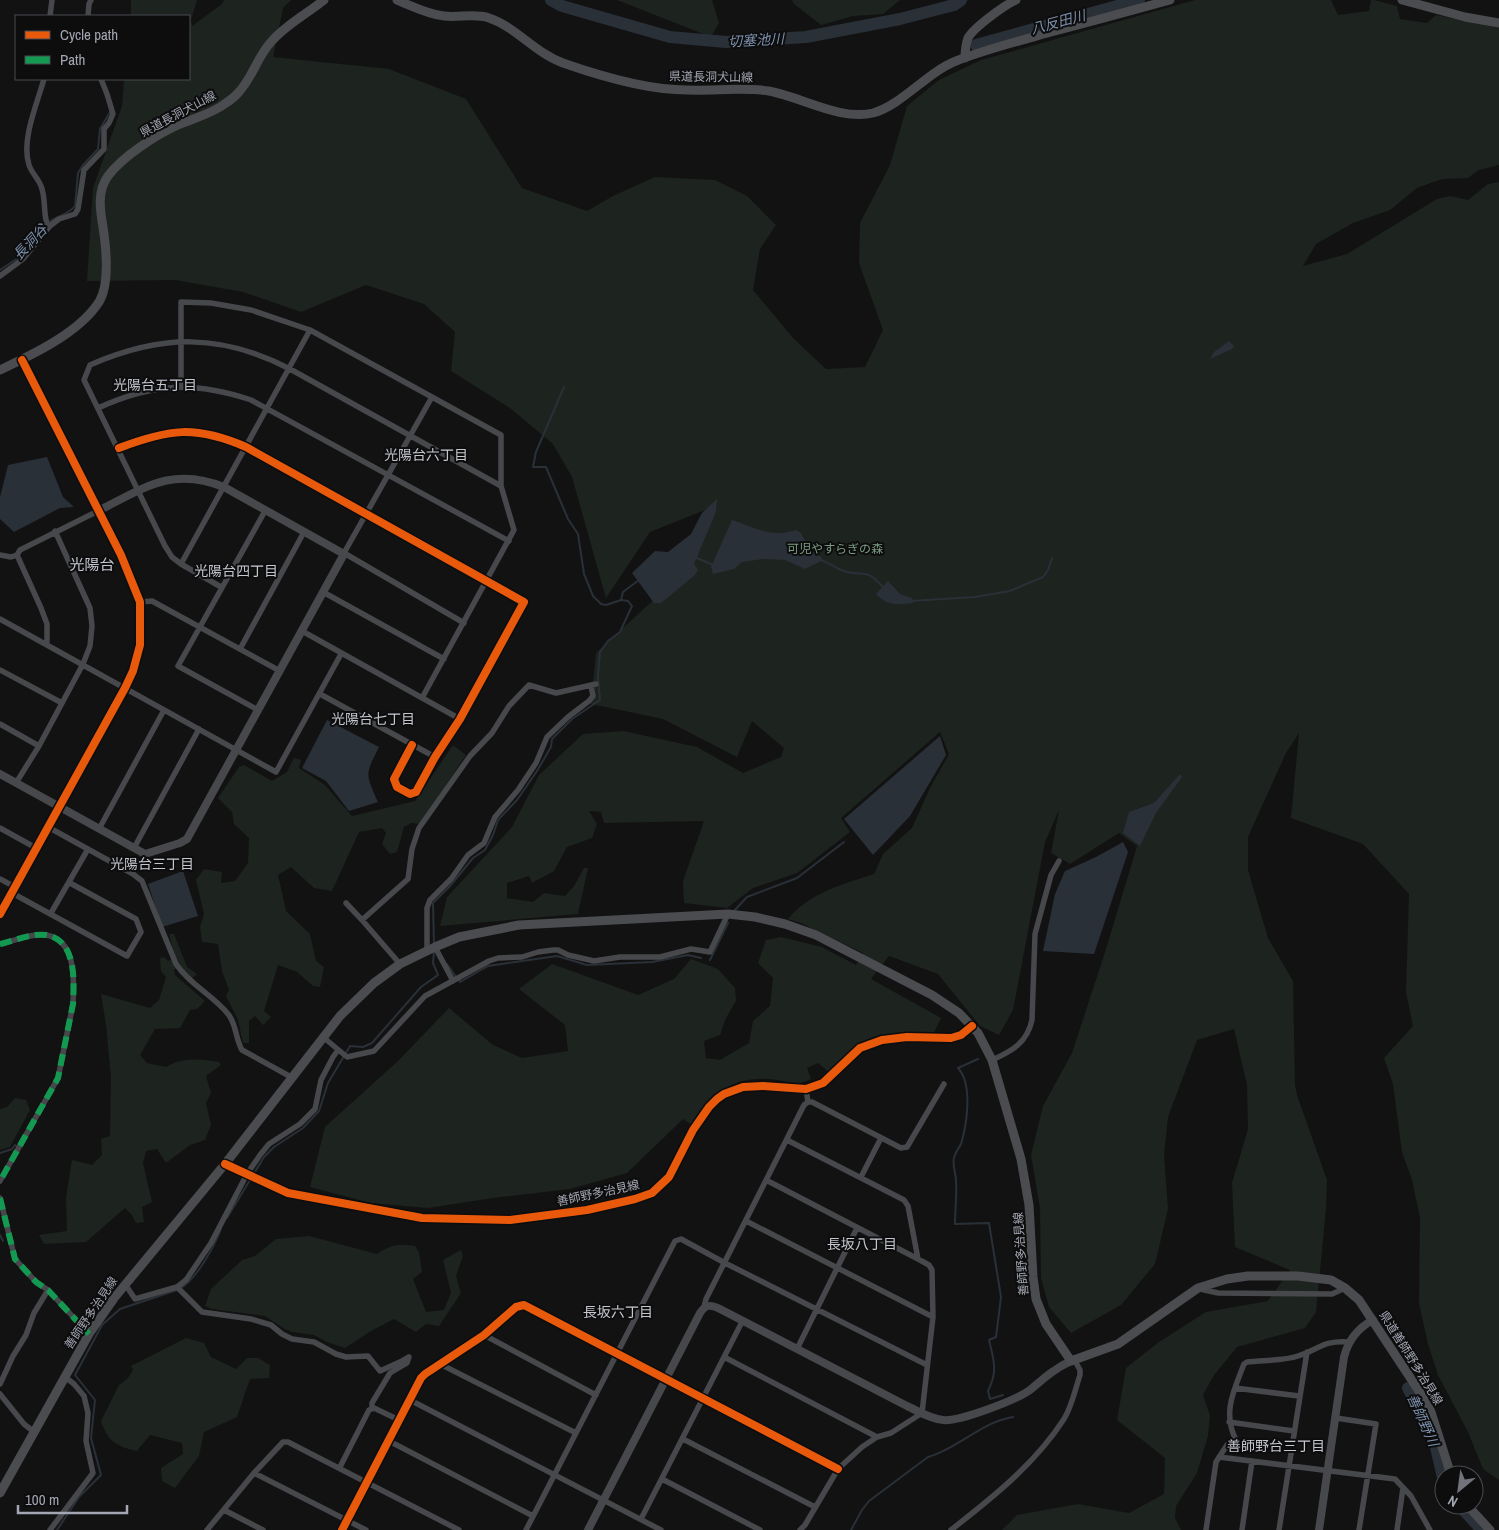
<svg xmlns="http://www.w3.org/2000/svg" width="1499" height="1530" viewBox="0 0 1499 1530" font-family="'Archivo Narrow','Noto Sans JP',sans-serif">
<rect width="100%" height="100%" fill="#121213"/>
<path fill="#1d231e" d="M 131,0 L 197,0 L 191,20 L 192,26 L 222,4 L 224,0 L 291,0 L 283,8 L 273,57 L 389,69 L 466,99 L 522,188 L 587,211 L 613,196 L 655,177 L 715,180 L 747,196 L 776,225 L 760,249 L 753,290 L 794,339 L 826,369 L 865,367 L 883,330 L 859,263 L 860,223 L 890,165 L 907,106 L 939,80 L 981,60 L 1195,0 L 1331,0 L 1338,15 L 1369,11 L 1371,0 L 1374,0 L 1397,6 L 1400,19 L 1427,23 L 1436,15 L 1499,28 L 1499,165 L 1479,170 L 1468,178 L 1442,179 L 1417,188 L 1390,210 L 1353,223 L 1316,244 L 1303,266 L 1347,254 L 1437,199 L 1450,196 L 1468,200 L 1488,184 L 1499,182 L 1499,1480 L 1483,1469 L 1468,1432 L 1438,1375 L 1428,1344 L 1419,1303 L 1420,1218 L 1412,1180 L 1402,1152 L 1393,1084 L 1384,1058 L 1413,1026 L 1406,992 L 1409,894 L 1363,844 L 1291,818 L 1299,733 L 1286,753 L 1248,837 L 1248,870 L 1268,938 L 1293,981 L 1295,1085 L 1297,1095 L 1327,1180 L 1326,1209 L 1316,1312 L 1305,1328 L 1237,1347 L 1214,1375 L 1203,1395 L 1210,1416 L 1208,1436 L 1197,1473 L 1176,1506 L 1175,1518 L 1181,1530 L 1002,1530 L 1017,1515 L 1078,1504 L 1129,1513 L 1164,1494 L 1165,1458 L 1117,1420 L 1126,1368 L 1159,1342 L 1206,1312 L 1268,1301 L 1290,1270 L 1235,1247 L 1232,1183 L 1248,1129 L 1247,1085 L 1234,1029 L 1197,1040 L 1168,1117 L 1164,1155 L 1168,1209 L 1155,1264 L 1121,1305 L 1071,1333 L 1049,1307 L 1041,1278 L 1040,1208 L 1031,1155 L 1043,1106 L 1072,1053 L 1106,949 L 1137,846 L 1119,833 L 1070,864 L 1051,853 L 1059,810 L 1045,842 L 1013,1010 L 999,1035 L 980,1026 L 938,974 L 889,956 L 871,979 L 941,1018 L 933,1035 C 910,1033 878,1030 857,1045 C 847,1052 838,1063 829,1072 L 818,1063 L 807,1068 L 811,1079 C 800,1086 790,1082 778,1080 C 735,1074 714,1091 692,1125 L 683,1119 L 627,1173 L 570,1189 L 493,1198 L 428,1208 L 371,1203 L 310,1187 L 325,1127 L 398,1061 L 449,1008 L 493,1045 L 522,1058 L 568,1051 L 565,1025 L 519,989 L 552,964 L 638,995 L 674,979 L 691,959 L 718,969 L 735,988 L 736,1001 L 726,1018 L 720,1035 L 704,1041 L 706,1058 L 720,1060 L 749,1043 L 753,1021 L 770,1006 L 773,978 L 758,963 L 766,940 L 781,937 L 822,947 L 856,965 L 863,953 L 801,923 L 788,919 C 809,893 843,884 874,874 L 883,854 L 912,828 L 930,788 L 949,754 L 940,732 L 841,818 L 850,832 L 797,873 L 753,888 L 727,908 L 684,903 L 683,881 L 704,821 L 604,823 L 601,812 L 589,811 L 597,824 L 592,838 L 567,847 L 554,871 L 532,883 L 529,876 L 507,883 L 507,898 L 533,902 L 544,893 L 565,896 L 574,886 L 584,868 L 588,868 L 578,914 L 440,926 L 447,897 L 512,827 L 539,775 L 583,734 L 623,731 L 697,747 L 743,773 L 781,757 L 784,748 L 752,721 L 737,757 L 663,719 L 591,704 L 596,653 L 688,568 L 699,518 L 705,510 L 650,532 L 606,598 L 572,477 L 553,444 L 510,408 L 451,371 L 455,332 L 424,304 L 366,285 L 301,312 L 243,292 L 175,280 L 87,281 L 93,188 L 122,106 L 124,79 L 189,79 L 189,16 L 131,16 Z
M 617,0 L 712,0 L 719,23 L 711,37 Z
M 792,0 L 900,0 L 883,14 L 853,16 L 821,25 L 794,4 Z
M 453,745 L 466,755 L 420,824 L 411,823 L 404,827 L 397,852 L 390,854 L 382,844 L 386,833 L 382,828 L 359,832 L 332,891 L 314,888 L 291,867 L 278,875 L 286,911 L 310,934 L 316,961 L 324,967 L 320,987 L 313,986 L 297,972 L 278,965 L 264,1011 L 271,1017 L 263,1025 L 255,1016 L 249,1021 L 249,1043 L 243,1043 L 238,1020 L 226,996 L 229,990 L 222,971 L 218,944 L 202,942 L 200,927 L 204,914 L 196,880 L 204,869 L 222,872 L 221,883 L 235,881 L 248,863 L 249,838 L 234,824 L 232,812 L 218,798 L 239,767 L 244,765 L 272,781 L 287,772 L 294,758 L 301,760 L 299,768 L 325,785 L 352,816 L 415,801 Z
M 169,934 L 174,934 L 187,967 L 197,974 L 191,979 L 179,967 L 174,970 L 175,975 L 205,1001 L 197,1009 L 190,1010 L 180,1028 L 155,1029 L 140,1055 L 147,1063 L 166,1067 C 182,1057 201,1059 219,1062 L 221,1065 L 206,1076 L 211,1093 L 206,1103 L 211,1125 L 205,1140 L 190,1145 L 166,1163 L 157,1149 L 146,1151 L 143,1163 L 152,1202 L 142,1207 L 144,1222 L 136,1223 L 132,1215 L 125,1208 L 86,1242 L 44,1244 L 39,1235 L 67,1231 L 66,1197 L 72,1160 L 92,1165 L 102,1155 L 101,1139 L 110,1136 L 111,1077 L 106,1025 L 101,994 L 150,1008 L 159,1000 L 166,977 L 161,971 L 160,958 L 164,957 L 168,961 L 175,958 Z
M 15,1098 L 26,1100 L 30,1110 L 10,1147 L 0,1150 L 0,1109 L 7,1107 Z
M 309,1236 L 377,1254 C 391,1244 398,1244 415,1246 L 419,1252 L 422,1272 L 413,1279 L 426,1312 L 444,1310 L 451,1293 L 443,1260 L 461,1250 L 463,1256 L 456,1276 L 461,1293 L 439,1326 L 426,1324 L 416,1332 L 394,1319 L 371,1331 L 345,1348 L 327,1342 L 314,1335 L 292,1332 L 283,1328 L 265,1316 L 212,1309 L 205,1306 L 211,1289 L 242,1260 L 255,1256 L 276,1239 Z
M 186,1338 L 204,1343 L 211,1357 L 236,1369 L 247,1358 L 258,1358 L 270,1365 L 269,1378 L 250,1379 L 237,1417 L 204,1432 L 199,1456 L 175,1488 L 162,1481 L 161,1468 L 183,1454 L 182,1443 L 150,1435 L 137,1451 C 116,1446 108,1442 101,1421 L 119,1385 L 128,1378 L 133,1370 L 131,1366 Z"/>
<path fill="#2a3037" d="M 1229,341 L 1234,346 L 1232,349 L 1210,359 L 1214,352 Z
M 47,457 L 63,497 L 74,507 L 60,508 L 14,532 L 0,519 L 0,497 L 8,465 Z
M 717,499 L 716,512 L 694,564 L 698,570 L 695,575 L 661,603 L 654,603 L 632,573 L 655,551 L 668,552 L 691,534 L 702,513 Z
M 732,520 C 756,528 771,538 796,530 L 801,533 L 810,550 L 820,556 L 823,560 L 805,569 L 785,560 L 763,559 L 742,562 L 734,569 L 713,574 L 711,567 Z
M 888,581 L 900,594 L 912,598 L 913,603 C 898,605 887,606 876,594 Z
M 327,720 L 379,747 C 365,775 365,773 378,802 L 349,811 L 326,781 L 302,768 Z
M 940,736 L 946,755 L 910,816 L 873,855 L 844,819 Z
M 1180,774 L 1182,777 L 1156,813 L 1140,846 L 1123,833 L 1129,812 L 1154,803 Z
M 1123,842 L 1128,852 L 1094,954 L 1043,951 L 1055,894 L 1065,871 L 1096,857 Z
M 183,871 L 198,916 L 162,927 L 148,884 Z"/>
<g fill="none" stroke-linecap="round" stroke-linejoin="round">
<path stroke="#2a3037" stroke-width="2" d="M 49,222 C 57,216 69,214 75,206 L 78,173 L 83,165 L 98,149 L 100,129 L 110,112
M 0,270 L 18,258 L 45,224
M 694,559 L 697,558 L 713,565
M 821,560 C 830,563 838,570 847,572 C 868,576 866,569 883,587
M 621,600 L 623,592 L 639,580
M 910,601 L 975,597 L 1010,591 L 1043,577 L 1048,570 L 1052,558
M 734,911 L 747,897 L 797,878 L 844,842
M 434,944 L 433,903 L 450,886 L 473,858 L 485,850 L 493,835 L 498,820 L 517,800 L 537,771 L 551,747 L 552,739 L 572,719 L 600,700 L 598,676 L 600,652 L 608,641 L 620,632 L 632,606 L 628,601 L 621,600 L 606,605 L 601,604 L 593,596 L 584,574 L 578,534 L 568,519 L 546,467 L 533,467 L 536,452 L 564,387
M 710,960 L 728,923
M 447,964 L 456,977
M 459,980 L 460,982 L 488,966 L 557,956 L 587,965 L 652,962 L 688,955 L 701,958
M 978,1059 L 958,1068 C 973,1084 967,1124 961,1144 C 959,1148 955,1153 954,1158 C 952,1164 956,1174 956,1181 C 957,1195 955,1210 955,1224 L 989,1223 L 1001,1297 L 996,1337 L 989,1340 C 994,1361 998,1371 988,1391 L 990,1399 L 1003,1395
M 0,1153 L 12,1149 L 15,1145 L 18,1147
M 227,1218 L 264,1157 L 274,1147 L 303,1128 L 319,1111 L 328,1083 L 350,1046 L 363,1047 L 372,1043 L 421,987 L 438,975 L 433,963 L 434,951
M 0,1235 L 3,1241
M 181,1288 C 197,1278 214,1247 221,1229
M 57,1530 L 79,1497 L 101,1475 L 91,1438 L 95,1400 L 75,1375 L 102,1325 L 120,1309 L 177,1290
M 851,1530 L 862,1510 L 869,1501 L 928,1457 C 959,1448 981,1422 1013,1417"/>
<path stroke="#2a3037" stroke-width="12" d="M 551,0 L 562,6 L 670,37 L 726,42 L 806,37 L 900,19 L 954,5 L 961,0
M 976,45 L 1139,0
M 1408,1388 L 1434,1439 L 1444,1482
M 1459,1505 L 1482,1530"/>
<path stroke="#47484b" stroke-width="5.5" d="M 50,16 L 52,0
M 88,16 L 89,4 L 91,0
M 44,79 C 37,104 21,140 29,165 C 32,174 40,180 42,189 C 46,202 43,215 48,227
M 0,276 L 23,259 L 50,226 L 59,219 L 75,214 L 78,209 L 84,170 L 104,149 L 104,129 L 109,123 L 113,114 L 107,94 L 101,79
M 181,386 L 181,302 L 211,303 L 251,310 L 310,330 L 501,435 L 501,486 L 514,530 L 422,698
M 432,397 L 344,553 L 464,623
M 98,408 C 153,383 194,381 251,400 L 509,541
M 119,448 C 169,429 195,425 246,447 L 524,602 L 460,719 L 435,757 L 416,792 L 410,794 L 397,787 L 394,779 L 412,745
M 0,555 L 11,557 L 17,555 L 20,550 L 98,511
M 17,555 L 41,608 L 47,624 L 47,644
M 181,564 L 310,330
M 221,587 L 181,564 L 172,557 L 165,546 L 84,380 L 90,365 C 161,334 221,333 290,369 L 501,486
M 323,592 L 444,659
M 140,602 L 152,601 L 280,671
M 0,619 L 276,772 L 341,654
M 302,631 L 460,719
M 240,649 L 304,532
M 0,670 L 62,703
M 320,694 L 435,757
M 258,710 L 178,666 L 265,511
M 0,724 L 39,746
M 16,783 L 39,746 L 83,664 L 90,646 L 92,626 L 90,608 L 55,531
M 48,827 L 133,874 L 142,881 L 176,964 C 190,985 213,995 228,1014 C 237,1025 235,1038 242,1050 L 291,1077
M 0,828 L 36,848
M 99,829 L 164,710
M 134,848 L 199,729
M 0,879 L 15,887
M 12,893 L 127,956 L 141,932 L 136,919 L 70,883
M 346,903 L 362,920
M 51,913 L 88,849
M 0,944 C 14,941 31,933 46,935 C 77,940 74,981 73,1004 L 58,1078 L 0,1181
M 435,947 L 453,981
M 427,950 L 427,908 L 430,900 L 451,879 L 468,855 L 484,843 L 495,817 L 518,790 L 536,763 L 547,737 L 568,717 L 589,701 L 593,696 L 591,686
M 400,964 L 362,920 L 408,879 L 412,849 L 419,828 L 470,756 L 492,733 L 509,706 L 529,685 L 556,693 L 596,684
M 323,1037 L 347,1057 L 374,1051 L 425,996 L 489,961 L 498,958 L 522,957 L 538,952 L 553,950 L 558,950 L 568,955 L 594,961 L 620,957 L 660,957 L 691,949 L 710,952 L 728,914
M 992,1060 C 1012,1051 1027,1043 1032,1020 L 1035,934 L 1051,875 L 1059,861
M 808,1102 L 812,1102 L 901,1148 L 907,1147 L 944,1084
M 787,1140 L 904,1200 L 908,1206 L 918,1259
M 225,1164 L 288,1193 L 422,1218 L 510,1220 L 587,1210 L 635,1199 L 652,1193 L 669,1177 L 693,1130 L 709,1107 L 717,1099 L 724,1094 L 743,1087 L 763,1086 L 806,1089 L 823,1083 L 860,1048 L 882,1040 L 907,1037 L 951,1038 L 961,1035 L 972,1026
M 861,1177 L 881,1138
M 766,1180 L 918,1259 L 929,1265 L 932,1270 L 933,1317 L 922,1413 L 891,1433 L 877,1437 L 862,1447 L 838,1469 L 805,1525 L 800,1530
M 0,1198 L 15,1259 L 36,1282 L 48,1290 L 89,1334
M 746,1221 L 933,1317
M 125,1284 L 135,1299 L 177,1287 L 186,1280 L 211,1243 L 247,1174 L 260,1155 L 269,1144 L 300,1124 L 315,1109 L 321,1080 L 333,1057 L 338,1050
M 177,1287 L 202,1312 L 251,1319 L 271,1325 L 282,1334 L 292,1339 L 314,1342 L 336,1354 L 346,1357 L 368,1356 L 380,1371 L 402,1361 L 409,1357 L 407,1363 L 390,1373 L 372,1403 L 372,1409
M 1200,1289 L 1218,1293 L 1332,1294 L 1345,1288
M 704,1307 L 706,1299 L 804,1105 L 808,1102 L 806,1089
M 484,1335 L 596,1395
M 797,1349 L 857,1228
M 724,1357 L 877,1437
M 440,1364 L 576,1433
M 0,1384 L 13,1356 L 26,1335 L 34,1313 L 48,1290
M 1235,1388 L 1299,1396
M 0,1394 L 24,1424 L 34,1432
M 410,1400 L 661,1530
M 1336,1418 L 1376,1424 L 1359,1530
M 1229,1422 L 1294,1431
M 683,1439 L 815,1507
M 389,1441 L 533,1516
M 1219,1457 L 1395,1479 L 1411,1496 L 1430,1530
M 340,1467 L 369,1410 L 374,1408 L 399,1420
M 254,1473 L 283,1442 L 288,1442 L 459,1530
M 662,1479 L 760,1530
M 224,1510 L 263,1530
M 641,1519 L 743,1320
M 50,1530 L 93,1473 L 86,1441 L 88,1413 L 84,1396 L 74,1384 L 65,1377
M 207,1530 L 254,1473 L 366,1530
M 342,1530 L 421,1378 L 425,1374 L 484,1335 L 516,1307 L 524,1305 L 838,1469
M 526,1530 L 675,1241 L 681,1239 L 725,1263 L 927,1365
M 951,1530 C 992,1498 1035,1464 1064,1419 C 1072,1406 1075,1390 1080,1375 L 1080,1370 L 1074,1359
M 1206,1530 L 1216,1462 L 1227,1445 L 1236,1440 C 1222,1413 1234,1390 1244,1364 L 1247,1362 C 1262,1360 1284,1361 1298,1356 C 1320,1349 1323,1340 1349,1342
M 1242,1530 L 1252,1461
M 1279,1530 L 1307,1352
M 1397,1530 L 1403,1488"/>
<path stroke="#47484b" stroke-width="8" d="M 0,774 L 145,854 L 180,843 L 187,839 L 344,554 L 224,487 C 172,466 144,488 98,511
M 0,914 L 125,688 L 133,671 L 140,645 L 140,602 L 121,555 L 22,360
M 588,1530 L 700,1313 C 705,1305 710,1304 718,1308 L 907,1406 C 918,1411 930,1419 943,1420 C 959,1422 1016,1400 1030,1390 C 1043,1379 1055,1368 1071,1361
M 1319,1530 L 1344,1357 C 1348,1341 1358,1328 1373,1320"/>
<path stroke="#4b4c4f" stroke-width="9" d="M 397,0 C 412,6 427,14 444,16 C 459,18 475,13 489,18 C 516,27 535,53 563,63 C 600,76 647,90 687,90 C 714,91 742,87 769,91 C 801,97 841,121 873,113 C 902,105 926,73 956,61 C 987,49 1019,41 1051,32 C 1090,22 1130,11 1170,0
M 1402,0 L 1465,17 L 1499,23
M 965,58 C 965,51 966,44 968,38 C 974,27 1005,5 1016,0
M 0,370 C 32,355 79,333 99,302 C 110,284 106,247 103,227 C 100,210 97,191 108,176 C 123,156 156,135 178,125 C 192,119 207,115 220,107 C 226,103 233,99 238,93 C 252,79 257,57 271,42 C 284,26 308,13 324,0
M 0,1493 L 89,1334 L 115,1297 L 225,1164 L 340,1016 L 374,983 L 400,964 L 435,947 L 459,937 L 519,925 L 728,914 L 755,917 L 785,924 L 816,935 L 932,995 L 959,1013 L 978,1033 L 992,1060 L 1021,1159 L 1029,1205 L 1033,1277 L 1036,1299 L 1046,1324 L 1071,1361 L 1118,1344 L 1198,1288 L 1227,1279 L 1248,1276 L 1298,1276 L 1331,1280 L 1345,1288 L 1359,1300 L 1419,1391 L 1431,1412 L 1451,1475
M 1467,1505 L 1490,1530"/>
<path stroke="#139951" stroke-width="6" stroke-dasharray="12 6" stroke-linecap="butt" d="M 0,944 C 14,941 31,933 46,935 C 77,940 74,981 73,1004 L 58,1078 L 0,1181
M 0,1198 L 15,1259 L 36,1282 L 48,1290 L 89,1334"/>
<g stroke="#0d0d0e" stroke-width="11">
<path id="cycleway" d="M 119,448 C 169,429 195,425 246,447 L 524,602 L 460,719 L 435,757 L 416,792 L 410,794 L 397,787 L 394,779 L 412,745
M 0,914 L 125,688 L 133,671 L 140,645 L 140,602 L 121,555 L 22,360
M 225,1164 L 288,1193 L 422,1218 L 510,1220 L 587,1210 L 635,1199 L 652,1193 L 669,1177 L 693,1130 L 709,1107 L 717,1099 L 724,1094 L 743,1087 L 763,1086 L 806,1089 L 823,1083 L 860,1048 L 882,1040 L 907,1037 L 951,1038 L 961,1035 L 972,1026
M 342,1530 L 421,1378 L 425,1374 L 484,1335 L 516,1307 L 524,1305 L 838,1469"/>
</g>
<use href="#cycleway" stroke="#e8590c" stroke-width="8"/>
</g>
<g text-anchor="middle" stroke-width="4" stroke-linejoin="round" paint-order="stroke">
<g font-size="12" fill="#a4a7b3" stroke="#0d0d0e">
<text transform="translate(711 77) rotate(1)" y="4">県道長洞犬山線</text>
<text transform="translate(178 114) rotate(-28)" y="4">県道長洞犬山線</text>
<text transform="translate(598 1193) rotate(-12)" y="4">善師野多治見線</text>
<text transform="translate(1021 1254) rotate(-94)" y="4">善師野多治見線</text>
<text transform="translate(91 1313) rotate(-56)" y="4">善師野多治見線</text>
<text transform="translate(1411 1358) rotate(58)" y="4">県道善師野多治見線</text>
</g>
<g font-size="12" fill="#7c9d82" stroke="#0d0d0e">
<text x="835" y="553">可児やすらぎの森</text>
</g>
<g font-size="14" font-style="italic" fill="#7d91ac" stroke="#0d0d0e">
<text transform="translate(1058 22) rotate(-15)" y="5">八反田川</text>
<text transform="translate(756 40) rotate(-3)" y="5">切塞池川</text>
<text transform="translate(30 242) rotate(-47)" y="5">長洞谷</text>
<text transform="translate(1423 1420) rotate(66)" y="5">善師野川</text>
</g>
<g font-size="14" fill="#c5c7cf" stroke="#0d0d0e">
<text x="155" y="390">光陽台五丁目</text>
<text x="426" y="460">光陽台六丁目</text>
<text x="236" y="576">光陽台四丁目</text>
<text x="373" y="724">光陽台七丁目</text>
<text x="152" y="869">光陽台三丁目</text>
<text x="862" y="1249">長坂八丁目</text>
<text x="618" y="1317">長坂六丁目</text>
<text x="1276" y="1451">善師野台三丁目</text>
</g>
<g font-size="15" fill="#c5c7cf" stroke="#0d0d0e">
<text x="92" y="570">光陽台</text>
</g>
</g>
<rect x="15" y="15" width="175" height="65" fill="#0d0d0e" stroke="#494b50"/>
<rect x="25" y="31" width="25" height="8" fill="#e8590c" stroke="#494b50"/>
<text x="60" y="40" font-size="15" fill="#a4a7b3">Cycle path</text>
<rect x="25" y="56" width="25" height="8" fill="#139951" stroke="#494b50"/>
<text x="60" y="65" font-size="15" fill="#a4a7b3">Path</text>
<g transform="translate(1459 1490) rotate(209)"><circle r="24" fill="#0d0d0e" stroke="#494b50"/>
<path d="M0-4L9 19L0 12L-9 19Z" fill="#71737b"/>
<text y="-8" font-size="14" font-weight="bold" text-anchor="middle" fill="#a4a7b3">N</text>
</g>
<path d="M18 1505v8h109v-8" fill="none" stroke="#a4a7b3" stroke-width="2.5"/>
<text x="25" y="1505" font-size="15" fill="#a4a7b3" stroke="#0d0d0e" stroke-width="4" paint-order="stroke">100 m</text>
</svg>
